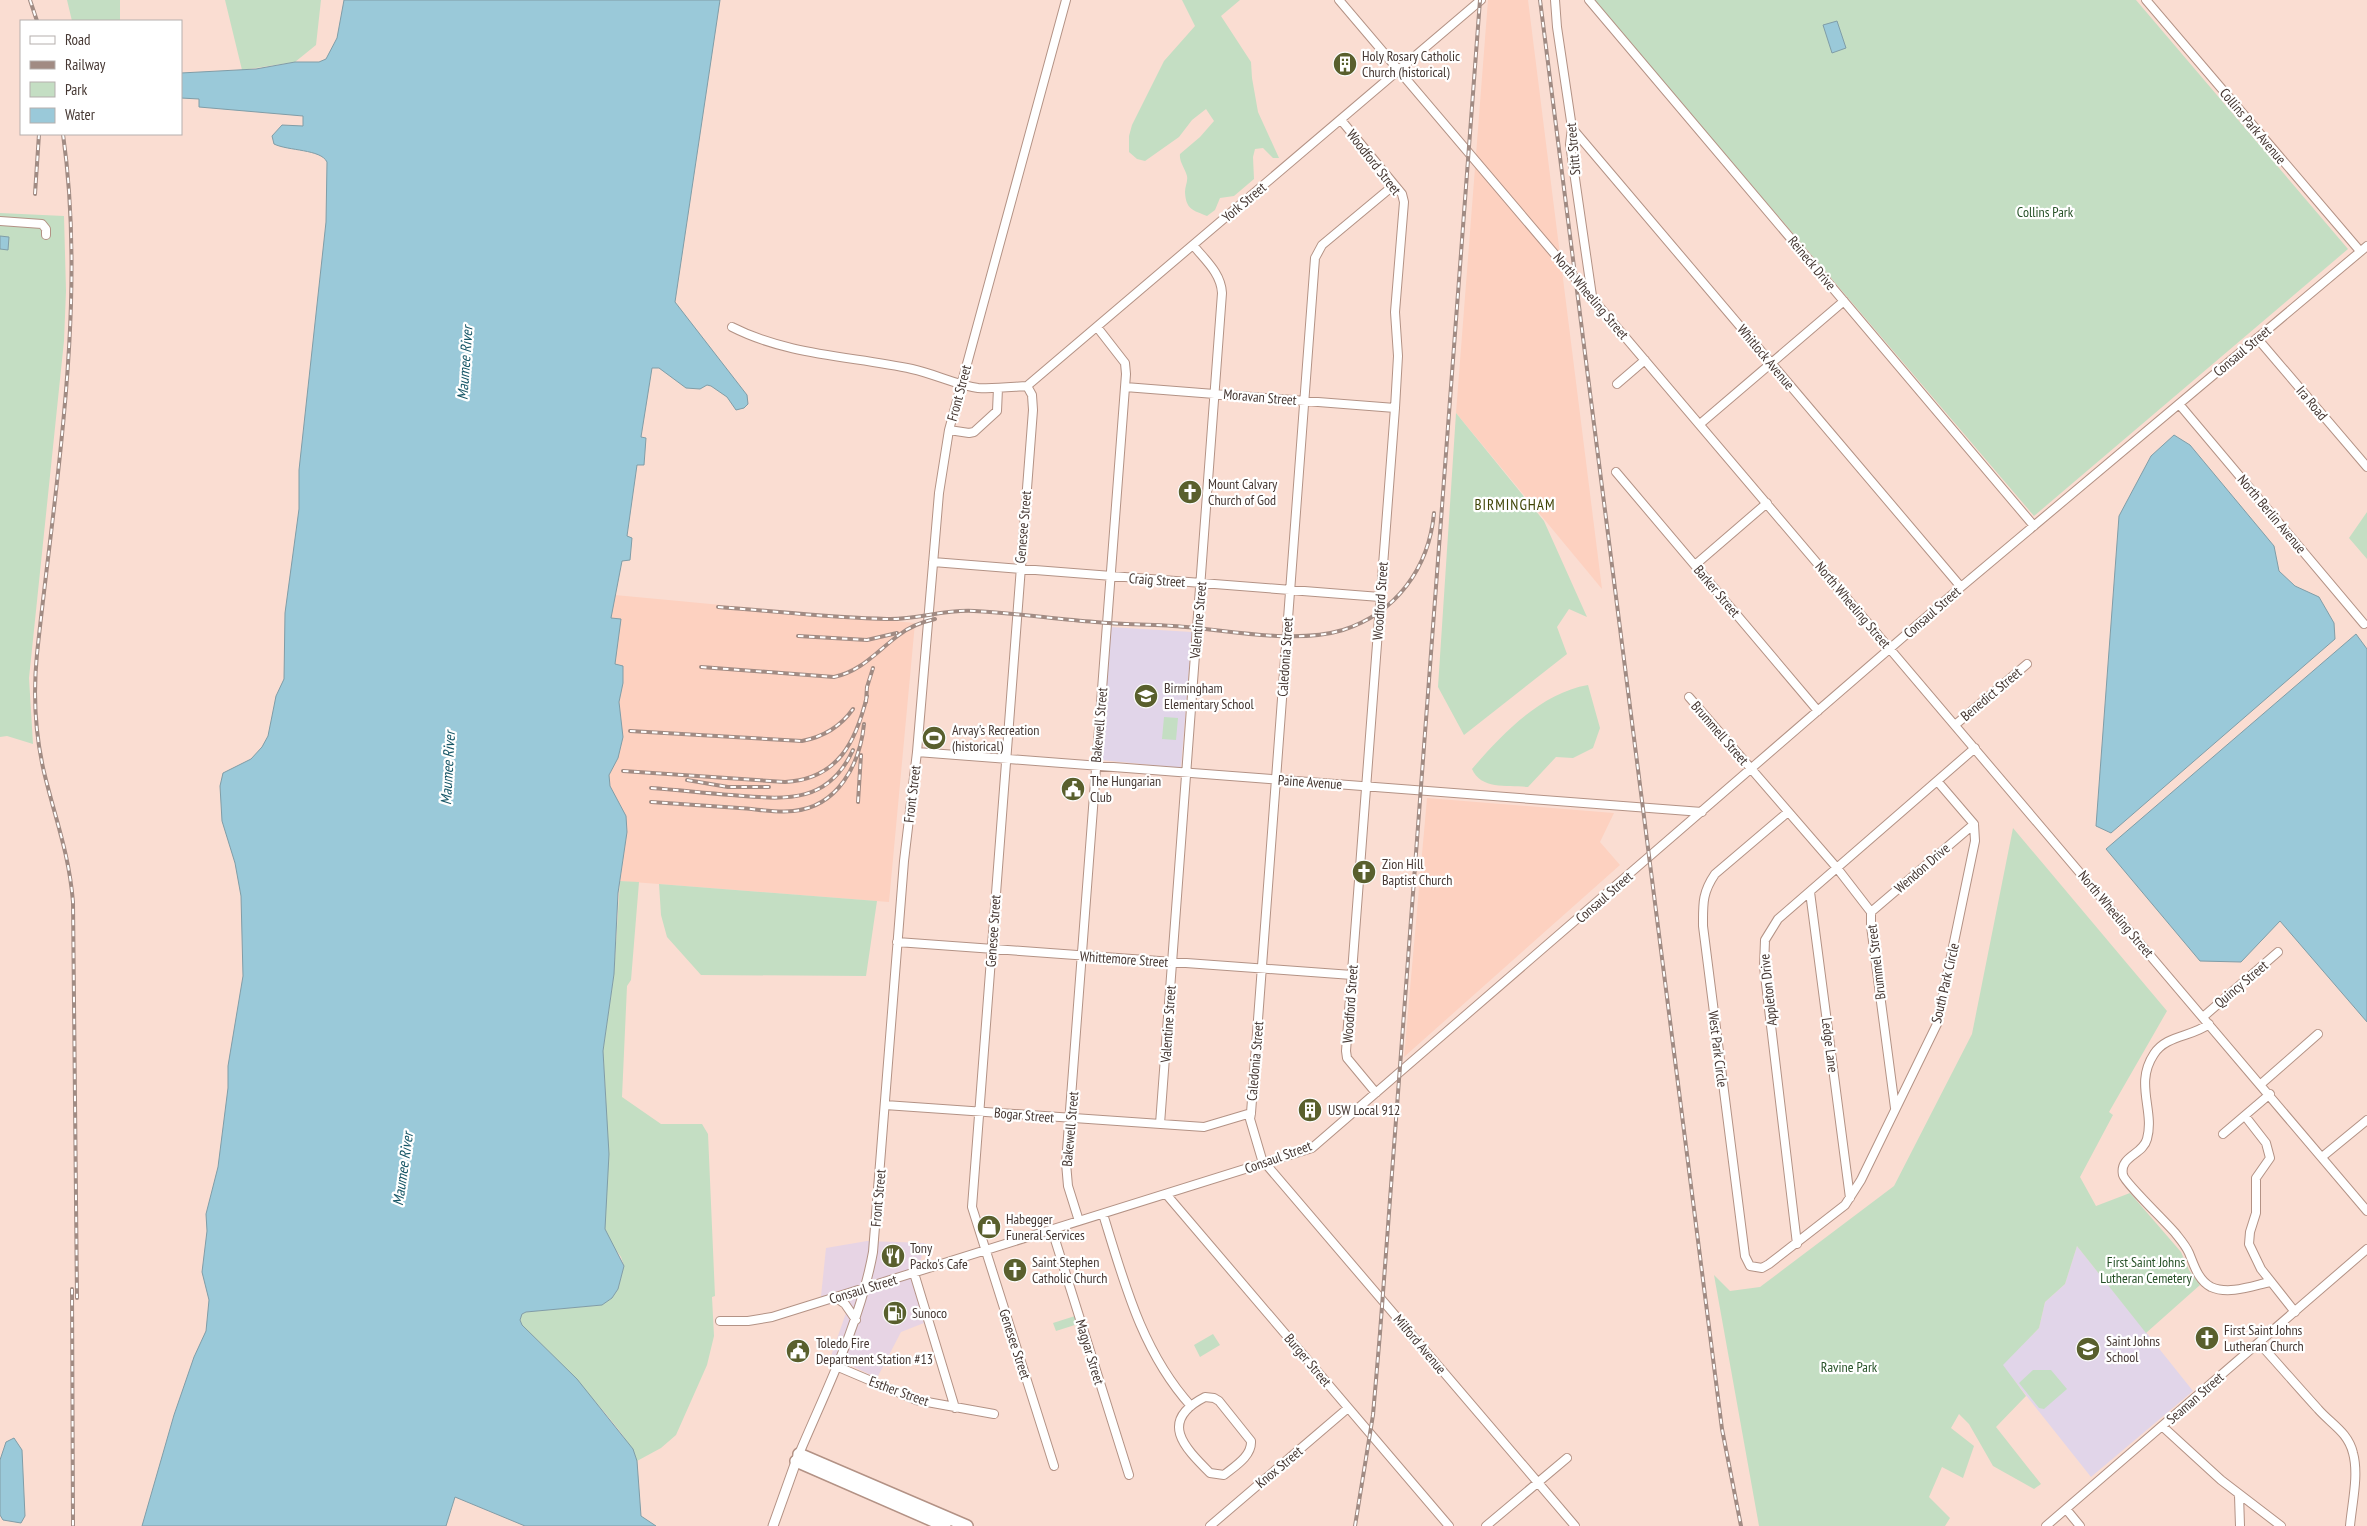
<svg xmlns="http://www.w3.org/2000/svg" width="2367" height="1526" viewBox="0 0 2367 1526" font-family="'PT Sans Narrow',sans-serif">
<rect width="100%" height="100%" fill="#faddd2"/>
<path fill="#e7d4e4" d="M 867,1241 L 925,1243 L 914,1287 L 924,1323 L 901,1332 L 877,1378 L 831,1356 L 847,1310 L 840,1303 L 820,1306 L 826,1248 Z"/>
<path fill="#fdd1c0" d="M 1488,0 L 1528,0 L 1602,589 L 1456,413 Z
M 615,595 L 915,623 L 889,902 L 620,881 L 627,832 L 626,816 L 610,786 L 609,775 L 618,758 L 623,737 L 619,702 L 623,683 L 615,664 L 620,619 L 611,619 Z
M 1427,798 L 1614,813 L 1600,842 L 1620,865 L 1404,1057 Z"/>
<path fill="#e1d5e9" d="M 1110,627 L 1192,632 L 1181,768 L 1101,760 Z
M 2077,1246 L 2193,1391 L 2091,1477 L 2002,1365 L 2039,1328 L 2045,1302 L 2065,1284 Z"/>
<path fill="#c4dec3" d="M 67,0 L 120,0 L 120,21 L 72,21 Z
M 225,0 L 321,0 L 316,45 L 295,62 L 242,70 Z
M 1182,0 L 1240,0 L 1221,16 L 1251,62 L 1252,78 L 1258,112 L 1279,158 L 1273,158 L 1263,148 L 1255,149 L 1253,157 L 1254,179 L 1234,196 L 1220,198 L 1215,210 L 1207,216 C 1193,210 1186,210 1185,192 C 1185,186 1188,182 1187,176 C 1185,168 1179,162 1180,154 L 1200,137 L 1214,121 L 1206,109 L 1192,120 L 1179,137 L 1145,161 L 1137,159 L 1129,152 L 1129,136 L 1132,125 L 1164,61 L 1195,26 Z
M 1594,0 L 2136,0 L 2348,249 L 2034,516 Z
M 0,213 L 64,216 L 66,291 L 64,341 L 29,678 L 33,744 L 7,736 L 0,737 Z
M 1456,413 L 1544,521 L 1587,617 L 1569,609 L 1557,627 L 1567,654 L 1464,735 L 1438,687 Z
M 2367,512 L 2367,559 L 2349,538 Z
M 1588,685 L 1600,728 L 1593,748 L 1573,758 L 1556,757 L 1528,787 C 1508,785 1481,790 1472,769 C 1502,734 1541,693 1588,685 Z
M 1164,717 L 1178,718 L 1176,740 L 1162,739 Z
M 2013,828 L 2167,1011 L 2109,1112 L 2113,1115 L 2080,1177 L 2096,1206 L 2130,1193 L 2181,1252 L 2189,1270 L 2200,1285 L 2146,1333 L 2077,1246 L 2065,1284 L 2045,1302 L 2039,1328 L 2003,1365 L 2026,1396 L 1996,1427 L 2041,1484 L 2034,1489 L 1993,1466 L 1969,1424 L 1959,1414 L 1951,1428 L 1974,1446 L 1963,1478 L 1942,1467 L 1929,1497 L 1950,1518 L 1945,1526 L 1759,1526 L 1714,1275 L 1730,1291 L 1760,1287 L 1894,1186 L 1972,1034 Z
M 620,881 L 639,882 L 631,980 L 627,986 L 622,1097 L 661,1124 L 702,1124 L 708,1134 L 715,1296 L 712,1297 L 714,1336 L 707,1365 L 676,1435 L 661,1448 L 637,1461 C 630,1442 617,1428 605,1413 C 579,1382 551,1353 522,1325 L 520,1320 L 522,1314 L 526,1312 L 602,1305 L 612,1298 L 618,1289 L 624,1266 L 621,1257 L 611,1243 L 605,1229 L 604,1216 L 606,1099 L 603,1051 L 614,974 Z
M 659,884 L 877,901 L 866,976 L 701,975 L 667,937 L 661,915 Z
M 1075,1316 L 1078,1324 L 1056,1331 L 1053,1323 Z
M 1213,1334 L 1220,1345 L 1200,1357 L 1194,1345 Z
M 2033,1370 L 2051,1370 L 2067,1389 L 2044,1409 L 2039,1408 L 2019,1383 Z"/>
<path fill="#9ac9d9" stroke="#809da7" d="M 344,0 L 720,0 L 675,302 L 747,395 L 748,404 L 744,408 L 736,410 L 727,397 L 711,386 L 707,385 L 700,389 L 686,388 L 659,368 L 652,368 L 641,437 L 646,438 L 644,465 L 637,465 L 627,536 L 632,538 L 630,560 L 622,561 L 611,618 L 621,619 L 615,664 L 623,666 L 623,683 L 619,702 L 623,737 L 618,758 L 609,775 L 610,786 L 626,816 L 627,832 L 618,893 L 614,974 L 603,1051 L 609,1154 L 605,1229 L 624,1266 L 618,1289 L 612,1298 L 602,1305 L 526,1312 L 522,1314 L 520,1320 L 522,1325 L 577,1379 L 633,1449 L 637,1461 L 641,1516 L 656,1526 L 525,1526 L 455,1497 L 446,1526 L 142,1526 L 174,1415 L 194,1357 L 206,1331 L 209,1300 L 202,1272 L 207,1231 L 206,1214 L 218,1167 L 228,1088 L 228,1066 L 243,976 L 241,896 L 235,863 L 222,821 L 220,786 L 223,773 L 251,759 L 262,747 L 268,736 L 276,696 L 284,679 L 285,613 L 299,509 L 299,470 L 326,222 L 327,162 C 321,149 288,151 274,144 L 272,136 L 282,125 L 303,126 L 303,116 L 199,107 L 199,99 L 181,98 L 181,73 L 256,69 L 295,62 L 319,62 L 326,59 L 337,38 Z
M 1837,21 L 1846,48 L 1832,53 L 1823,25 Z
M 0,236 L 9,237 L 8,250 L 0,249 Z
M 2174,435 L 2190,445 L 2274,546 L 2279,571 L 2295,586 L 2319,597 L 2334,623 L 2335,639 L 2111,833 L 2096,826 L 2119,516 L 2151,456 Z
M 2356,634 L 2367,649 L 2367,1022 L 2280,921 L 2241,962 L 2200,961 L 2106,849 Z
M 14,1438 L 22,1450 L 25,1516 L 21,1523 L 3,1520 L 0,1515 L 0,1460 L 6,1442 Z"/>
<g fill="none" stroke-linecap="round" stroke-linejoin="round">
<g stroke="#b39285" stroke-width="10">
<path id="minor" d="M 1339,0 L 2367,1211
M 1555,0 L 1557,27 L 1572,128 L 1570,144 L 1592,296
M 1589,0 L 2034,526
M 2146,0 L 2360,251
M 1341,120 L 1402,194 L 1404,202 L 1395,312 L 1398,356 L 1395,408 L 1346,1051 L 1347,1058 L 1376,1093
M 1572,128 L 1961,587
M 0,221 L 42,224 L 46,229 L 46,235
M 732,327 C 789,356 852,356 912,369 C 935,374 956,385 978,388 C 994,389 1011,387 1027,386 L 1481,0
M 2257,338 L 2367,467
M 1617,384 L 1645,360
M 1027,386 L 1032,395 L 1033,410 L 972,1207 L 1054,1466
M 1125,387 L 1395,408
M 2179,404 L 2364,624
M 1700,424 L 1844,301
M 949,430 L 969,433 L 974,432 L 997,411 L 998,388
M 1616,472 L 1818,711
M 933,562 L 1380,597
M 1695,565 L 1767,503
M 1689,697 L 1837,868 L 1871,912 L 1871,926 L 1895,1108
M 1955,725 L 2027,664
M 917,752 L 1702,812
M 1788,812 L 1715,874 C 1702,893 1703,904 1703,926 L 1745,1256 L 1750,1266 L 1762,1268 L 1769,1264 L 1845,1205 L 1861,1180 L 1937,1024 L 1975,841 L 1974,824 L 1938,782
M 1810,892 L 1850,1198
M 1871,912 L 1974,824
M 897,942 L 1352,975
M 2203,1017 L 2278,952
M 2209,1024 C 2192,1037 2166,1035 2154,1054 C 2134,1084 2155,1110 2147,1139 C 2143,1155 2119,1156 2123,1175 C 2125,1183 2167,1223 2176,1234 C 2180,1239 2186,1246 2189,1253 C 2194,1265 2198,1280 2211,1287 C 2229,1295 2252,1286 2270,1282
M 2261,1084 L 2318,1034
M 885,1105 L 1204,1127 L 1251,1113
M 2245,1116 L 2266,1143 L 2270,1158 L 2256,1178 L 2256,1213 L 2250,1232 L 2249,1244 L 2261,1269 L 2295,1312
M 1160,1124 L 1222,293 C 1221,273 1205,260 1193,245
M 2223,1134 L 2270,1094
M 2322,1157 L 2367,1120
M 1263,1163 L 1250,1119 L 1251,1113 L 1315,258 L 1322,245 L 1394,185
M 1265,1163 L 1575,1526
M 1166,1194 L 1449,1526
M 1103,1214 C 1124,1282 1142,1352 1191,1406
M 1079,1221 L 1068,1186 L 1066,1163 L 1126,374 L 1125,363 L 1097,327
M 1052,1230 L 1129,1475
M 1797,1244 L 1764,967 L 1765,940 L 1778,919 L 1975,748
M 914,1273 L 955,1408
M 835,1297 L 845,1304 L 856,1320
M 720,1321 L 748,1321 L 772,1317 L 1312,1148 L 1961,587 L 2367,246
M 2259,1343 C 2279,1365 2298,1387 2318,1409 C 2331,1424 2348,1432 2353,1453 C 2359,1475 2352,1503 2350,1526
M 836,1366 L 916,1400 L 994,1414
M 1205,1397 L 1214,1398 L 1219,1401 L 1251,1441 C 1252,1456 1235,1466 1224,1475 L 1210,1473 C 1184,1447 1158,1421 1205,1397 Z
M 2162,1426 L 2221,1480 L 2281,1526
M 799,1454 C 827,1388 860,1323 873,1252 L 904,861 L 917,752 L 939,493 L 949,430 L 1066,0
M 2239,1495 L 2240,1526
M 2066,1509 L 2080,1526
M 1210,1526 L 1348,1408
M 1486,1526 L 1567,1458
M 2046,1526 L 2367,1249"/>
</g>
<g stroke="#b39285" stroke-width="11">
<path id="major" d="M 773,1526 L 798,1456"/>
</g>
<g stroke="#b39285" stroke-width="14">
<path id="highway" d="M 799,1454 L 967,1526
M 796,1461 L 945,1526"/>
</g>
<use href="#minor" stroke="#fff" stroke-width="8"/>
<use href="#major" stroke="#fff" stroke-width="9"/>
<use href="#highway" stroke="#fff" stroke-width="11"/>
<g stroke="#a18b83" stroke-width="4">
<path id="rail" d="M 30,0 L 37,21
M 1540,0 L 1722,1429 L 1741,1526
M 63,134 C 87,304 55,484 37,654 C 33,694 35,733 44,772 C 55,818 69,853 73,902 L 77,1298
M 35,194 L 39,134
M 718,607 C 774,611 831,618 887,619 C 916,620 945,609 974,611 C 1014,613 1055,619 1095,622 C 1125,625 1156,624 1186,627 C 1234,631 1296,644 1343,630 C 1396,613 1429,568 1434,513
M 798,636 L 867,640 L 897,633
M 701,667 L 834,677 C 862,671 877,651 899,635 C 909,627 922,622 935,619
M 866,702 L 867,687 L 873,668
M 630,731 L 802,741 C 823,737 841,726 853,709
M 623,771 L 785,782 C 838,779 856,742 867,696
M 687,780 L 728,787 L 769,787
M 651,788 C 678,790 704,793 731,795 C 783,799 827,806 853,750
M 651,802 C 681,804 710,806 739,808 C 757,809 776,813 793,811 C 838,807 860,764 864,724
M 858,802 L 861,755
M 72,1289 L 73,1526
M 1355,1526 L 1373,1415 L 1380,1333 L 1480,0"/>
</g>
<use href="#rail" stroke="#fff" stroke-width="2" stroke-dasharray="5.5" stroke-linecap="butt"/>
</g>
<defs>
<g id="building-disc" transform="scale(1.25)"><circle r="9.5" fill="#595f2d" stroke="#fff"/><path d="M-4-6H4V6H1V3H-1V6H-4ZM-2.5-4.3h1.7v1.8h-1.7ZM.8-4.3h1.7v1.8H.8ZM-2.5-1h1.7V.8h-1.7ZM.8-1h1.7V.8H.8Z" fill="#fff"/></g>
<g id="church-disc" transform="scale(1.25)"><circle r="9.5" fill="#595f2d" stroke="#fff"/><path d="M-1.2-6h2.4v3.5h3.3v2.4h-3.3V6h-2.4V-.1h-3.3v-2.4h3.3Z" fill="#fff"/></g>
<g id="school-disc" transform="scale(1.25)"><circle r="9.5" fill="#595f2d" stroke="#fff"/><path d="M0-5L7-2L0 1L-7-2ZM-4 1L0 2.5L4 1V4Q0 6-4 4Z" fill="#fff"/></g>
<g id="stadium-disc" transform="scale(1.25)"><circle r="9.5" fill="#595f2d" stroke="#fff"/><path d="M0-5a6.5 5 0 1 0 0 10a6.5 5 0 1 0 0-10ZM-3.5-1.8h7v3.6h-7Z" fill="#fff"/></g>
<g id="civic-disc" transform="scale(1.25)"><circle r="9.5" fill="#595f2d" stroke="#fff"/><path d="M-.6-6.5H3V-4.5H.6V-3L4-1V1h2V6H-6V1h2V-1L-.6-3ZM-1.2 2.5V6h2.4V2.5Z" fill="#fff"/></g>
<g id="shop-disc" transform="scale(1.25)"><circle r="9.5" fill="#595f2d" stroke="#fff"/><path d="M-5-2.5h2.3a2.7 3.5 0 0 1 5.4 0H5L5.5 6h-11ZM-1.5-2.5h3a1.5 2.3 0 0 0-3 0Z" fill="#fff"/></g>
<g id="restaurant-disc" transform="scale(1.25)"><circle r="9.5" fill="#595f2d" stroke="#fff"/><path d="M-5-6h1v4h1v-4h1v4h1v-4h1v5L-1.5 .5V6h-2V.5L-5-1ZM5-6V6H3V1.5H1.5Q1.5-4 5-6Z" fill="#fff"/></g>
<g id="fuel-disc" transform="scale(1.25)"><circle r="9.5" fill="#595f2d" stroke="#fff"/><path d="M-5.5-6h7V0h2V4h1.3V-2.5L3-4.5l.8-.8L6-3V5H2.5V1h-1V6h-7ZM-4.2-4.7v3.2H.2V-4.7Z" fill="#fff"/></g>
</defs>
<g fill-rule="evenodd">
<use href="#building-disc" x="1345" y="64"/>
<use href="#church-disc" x="1190" y="492"/>
<use href="#school-disc" x="1146" y="696"/>
<use href="#stadium-disc" x="934" y="738"/>
<use href="#civic-disc" x="1073" y="789"/>
<use href="#church-disc" x="1364" y="872"/>
<use href="#building-disc" x="1310" y="1110"/>
<use href="#shop-disc" x="989" y="1227"/>
<use href="#restaurant-disc" x="893" y="1256"/>
<use href="#church-disc" x="1015" y="1270"/>
<use href="#fuel-disc" x="895" y="1313"/>
<use href="#church-disc" x="2207" y="1338"/>
<use href="#school-disc" x="2088" y="1349"/>
<use href="#civic-disc" x="798" y="1351"/>
</g>
<g text-anchor="middle" stroke-width="4.5" stroke-linejoin="round" paint-order="stroke">
<g font-size="14" fill="#453732" stroke="#fff" text-anchor="start">
<text x="1362" y="61">Holy Rosary Catholic<tspan x="1362" dy="16">Church (historical)</tspan></text>
<text x="1208" y="489">Mount Calvary<tspan x="1208" dy="16">Church of God</tspan></text>
<text x="1164" y="693">Birmingham<tspan x="1164" dy="16">Elementary School</tspan></text>
<text x="952" y="735">Arvay's Recreation<tspan x="952" dy="16">(historical)</tspan></text>
<text x="1090" y="786">The Hungarian<tspan x="1090" dy="16">Club</tspan></text>
<text x="1382" y="869">Zion Hill<tspan x="1382" dy="16">Baptist Church</tspan></text>
<text x="1328" y="1115">USW Local 912</text>
<text x="1006" y="1224">Habegger<tspan x="1006" dy="16">Funeral Services</tspan></text>
<text x="910" y="1253">Tony<tspan x="910" dy="16">Packo's Cafe</tspan></text>
<text x="1032" y="1267">Saint Stephen<tspan x="1032" dy="16">Catholic Church</tspan></text>
<text x="912" y="1318">Sunoco</text>
<text x="2224" y="1335">First Saint Johns<tspan x="2224" dy="16">Lutheran Church</tspan></text>
<text x="2106" y="1346">Saint Johns<tspan x="2106" dy="16">School</tspan></text>
<text x="816" y="1348">Toledo Fire<tspan x="816" dy="16">Department Station #13</tspan></text>
</g>
<g font-size="14" fill="#453732" stroke="#fff">
<text transform="translate(2253 126) rotate(50)" y="5">Collins Park Avenue</text>
<text transform="translate(1573 149) rotate(-95)" y="5">Stitt Street</text>
<text transform="translate(1374 162) rotate(52)" y="5">Woodford Street</text>
<text transform="translate(1244 202) rotate(-40)" y="5">York Street</text>
<text transform="translate(1812 263) rotate(50)" y="5">Reineck Drive</text>
<text transform="translate(1591 296) rotate(50)" y="5">North Wheeling Street</text>
<text transform="translate(2242 351) rotate(-40)" y="5">Consaul Street</text>
<text transform="translate(1766 357) rotate(50)" y="5">Whitlock Avenue</text>
<text transform="translate(959 393) rotate(-75)" y="5">Front Street</text>
<text transform="translate(1260 397) rotate(5)" y="5">Moravan Street</text>
<text transform="translate(2312 403) rotate(50)" y="5">Ira Road</text>
<text transform="translate(2272 514) rotate(50)" y="5">North Berlin Avenue</text>
<text transform="translate(1023 527) rotate(-85)" y="5">Genesee Street</text>
<text transform="translate(1157 580) rotate(4)" y="5">Craig Street</text>
<text transform="translate(1717 591) rotate(50)" y="5">Barker Street</text>
<text transform="translate(1380 601) rotate(-86)" y="5">Woodford Street</text>
<text transform="translate(1853 605) rotate(50)" y="5">North Wheeling Street</text>
<text transform="translate(1932 612) rotate(-41)" y="5">Consaul Street</text>
<text transform="translate(1198 620) rotate(-85)" y="5">Valentine Street</text>
<text transform="translate(1285 657) rotate(-86)" y="5">Caledonia Street</text>
<text transform="translate(1991 694) rotate(-40)" y="5">Benedict Street</text>
<text transform="translate(1099 725) rotate(-85)" y="5">Bakewell Street</text>
<text transform="translate(1720 733) rotate(49)" y="5">Brummell Street</text>
<text transform="translate(1310 782) rotate(4)" y="5">Paine Avenue</text>
<text transform="translate(912 794) rotate(-83)" y="5">Front Street</text>
<text transform="translate(1922 868) rotate(-41)" y="5">Wendon Drive</text>
<text transform="translate(1604 897) rotate(-41)" y="5">Consaul Street</text>
<text transform="translate(2116 914) rotate(50)" y="5">North Wheeling Street</text>
<text transform="translate(993 931) rotate(-86)" y="5">Genesee Street</text>
<text transform="translate(1124 959) rotate(4)" y="5">Whittemore Street</text>
<text transform="translate(1876 962) rotate(-97)" y="5">Brummel Street</text>
<text transform="translate(1945 983) rotate(-77)" y="5">South Park Circle</text>
<text transform="translate(2241 984) rotate(-40)" y="5">Quincy Street</text>
<text transform="translate(1768 990) rotate(-96)" y="5">Appleton Drive</text>
<text transform="translate(1350 1004) rotate(-86)" y="5">Woodford Street</text>
<text transform="translate(1168 1024) rotate(-86)" y="5">Valentine Street</text>
<text transform="translate(1830 1045) rotate(83)" y="5">Ledge Lane</text>
<text transform="translate(1718 1049) rotate(83)" y="5">West Park Circle</text>
<text transform="translate(1255 1061) rotate(-85)" y="5">Caledonia Street</text>
<text transform="translate(1024 1115) rotate(5)" y="5">Bogar Street</text>
<text transform="translate(1070 1129) rotate(-85)" y="5">Bakewell Street</text>
<text transform="translate(1278 1157) rotate(-20)" y="5">Consaul Street</text>
<text transform="translate(878 1198) rotate(-85)" y="5">Front Street</text>
<text transform="translate(863 1289) rotate(-17)" y="5">Consaul Street</text>
<text transform="translate(1015 1344) rotate(72)" y="5">Genesee Street</text>
<text transform="translate(1420 1344) rotate(50)" y="5">Milford Avenue</text>
<text transform="translate(1090 1352) rotate(73)" y="5">Magyar Street</text>
<text transform="translate(1308 1360) rotate(50)" y="5">Burger Street</text>
<text transform="translate(899 1391) rotate(20)" y="5">Esther Street</text>
<text transform="translate(2195 1398) rotate(-41)" y="5">Seaman Street</text>
<text transform="translate(1279 1467) rotate(-40)" y="5">Knox Street</text>
</g>
<g font-size="14" fill="#265127" stroke="#fff">
<text x="2045" y="217">Collins Park</text>
<text x="2146" y="1267">First Saint Johns<tspan x="2146" dy="16">Lutheran Cemetery</tspan></text>
<text x="1849" y="1372">Ravine Park</text>
</g>
<g font-size="15" font-style="italic" fill="#155565" stroke="#fff">
<text transform="translate(465 363) rotate(-86)" y="5">Maumee River</text>
<text transform="translate(448 768) rotate(-87)" y="5">Maumee River</text>
<text transform="translate(403 1169) rotate(-82)" y="5">Maumee River</text>
</g>
<g font-size="15" letter-spacing="1" fill="#3f4405" stroke="#fff">
<text x="1515" y="510">BIRMINGHAM</text>
</g>
</g>
<rect x="20" y="20" width="162" height="115" fill="#ffffff" stroke="#b5afad"/>
<rect x="30" y="36" width="25" height="8" fill="#ffffff" stroke="#b5afad"/>
<text x="65" y="45" font-size="15" fill="#453732">Road</text>
<rect x="30" y="61" width="25" height="8" fill="#a18b83" stroke="#b5afad"/>
<text x="65" y="70" font-size="15" fill="#453732">Railway</text>
<rect x="30" y="82" width="25" height="15" fill="#c4dec3" stroke="#b5afad"/>
<text x="65" y="95" font-size="15" fill="#453732">Park</text>
<rect x="30" y="108" width="25" height="15" fill="#9ac9d9" stroke="#b5afad"/>
<text x="65" y="120" font-size="15" fill="#453732">Water</text>
</svg>
